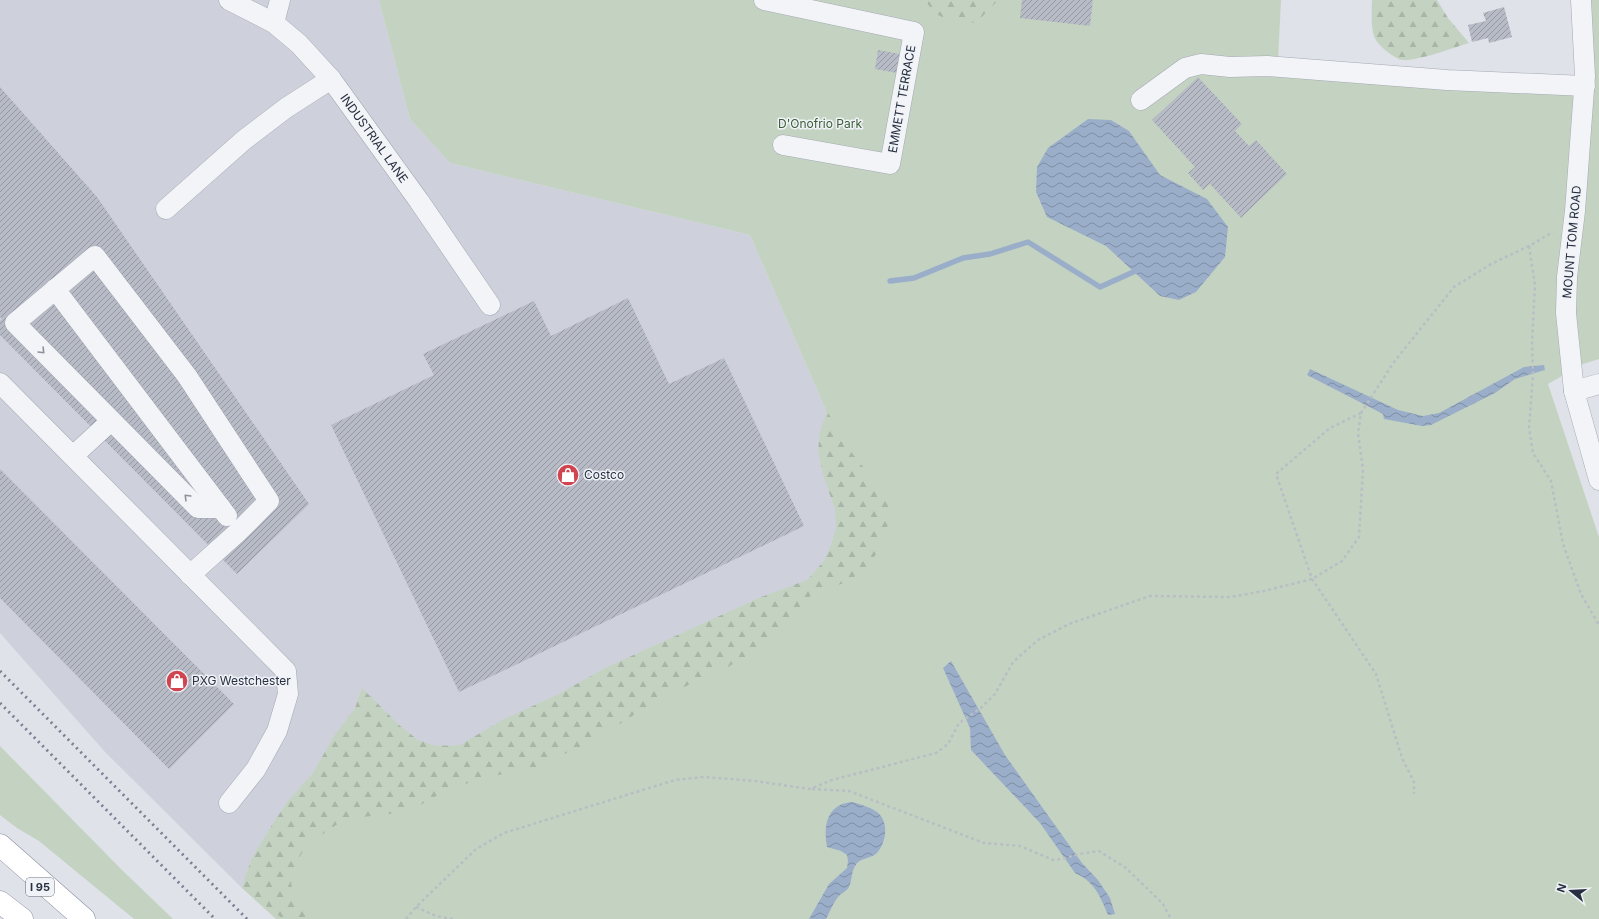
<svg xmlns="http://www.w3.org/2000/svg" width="1599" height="919" viewBox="0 0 1599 919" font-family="Inter,sans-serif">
<defs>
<pattern id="forest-firs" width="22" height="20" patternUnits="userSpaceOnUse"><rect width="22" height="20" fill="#c4d3c1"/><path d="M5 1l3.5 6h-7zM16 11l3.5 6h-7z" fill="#a8b5a7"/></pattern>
<pattern id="water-waves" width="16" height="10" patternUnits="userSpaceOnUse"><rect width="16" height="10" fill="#9aaec9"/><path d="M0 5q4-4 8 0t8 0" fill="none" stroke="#7e8ea5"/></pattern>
<pattern id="building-hatch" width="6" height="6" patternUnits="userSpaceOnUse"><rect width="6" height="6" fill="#b7bbc6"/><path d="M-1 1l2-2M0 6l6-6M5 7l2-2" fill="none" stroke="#9598a2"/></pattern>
</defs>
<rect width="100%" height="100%" fill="#dfe2e9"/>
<path fill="#ced1db" d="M 0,0 L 379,0 L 410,119 L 450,163 L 750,235 L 874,521 L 847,562 L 345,819 L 242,888 L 105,752 L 0,633 Z"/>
<path fill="#c4d3c1" d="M 379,0 L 1281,0 L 1278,62 L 1594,83 L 1588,0 L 1599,0 L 1599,359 L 1583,364 L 1548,384 L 1599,537 L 1599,919 L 276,919 L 242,888 L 345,819 L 847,562 L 874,521 L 750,235 L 450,163 L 410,119 Z
M 0,746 L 121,869 L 173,919 L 134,919 L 39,841 L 17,828 L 0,815 Z"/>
<path fill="url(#forest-firs)" d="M 925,0 L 998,0 L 977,22 L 959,25 L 934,13 Z
M 1372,0 L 1437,0 L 1448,18 L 1469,43 C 1453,48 1418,61 1403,60 C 1396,60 1379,46 1376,40 C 1370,30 1372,11 1372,0 Z
M 827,411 L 852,453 L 891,502 C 889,513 889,525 885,535 C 873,570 848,586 813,592 L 793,620 L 765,646 L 726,668 L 660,698 L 595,740 L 534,768 L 478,779 L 438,795 L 408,812 L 345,819 L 308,844 L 298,859 L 291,883 L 295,900 L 311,919 L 283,919 L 242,888 L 245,877 L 252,858 L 272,825 L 288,801 L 313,773 L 334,736 L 355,708 L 362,688 L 399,725 L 418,740 L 436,746 L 460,745 L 504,719 L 557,695 L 605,668 L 761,597 L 807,580 L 824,561 L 832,542 L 836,527 L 835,509 L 824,478 L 818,450 L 820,432 Z"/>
<path fill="url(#water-waves)" d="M 1088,119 L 1111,120 L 1129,131 L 1160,175 L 1207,199 L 1228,227 L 1225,257 L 1196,292 L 1179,300 L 1160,296 L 1106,246 L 1047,217 L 1036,192 L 1037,167 L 1048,148 Z
M 1544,365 L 1545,370 L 1515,379 L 1495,393 L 1431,425 L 1422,426 L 1384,419 L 1383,414 L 1307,375 L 1310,369 L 1398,410 L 1423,416 L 1439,413 L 1524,367 Z
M 951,661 L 1005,755 L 1082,863 L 1098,880 L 1110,898 L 1115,914 L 1108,915 C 1100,896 1095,882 1075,873 L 1040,823 L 971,750 L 970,728 L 943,668 Z
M 852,802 C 860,804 870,807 877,812 C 890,822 886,844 876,854 C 869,859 859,858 855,866 C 851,873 852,881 849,887 C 846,892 841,893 838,897 C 833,903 830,912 826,919 L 809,919 L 829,884 L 847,868 L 848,861 L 847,855 L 841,851 L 827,847 C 823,826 827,804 852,802 Z"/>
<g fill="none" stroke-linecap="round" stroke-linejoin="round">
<path stroke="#9aaec9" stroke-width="5.5" d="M 890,281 L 914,278 L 963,258 L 990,254 L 1028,242 L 1100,287 L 1140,269"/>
</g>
<path fill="url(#building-hatch)" d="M 1022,0 L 1093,0 L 1090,26 L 1020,18 Z
M 1504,7 L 1512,37 L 1489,43 L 1488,38 L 1472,42 L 1468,25 L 1486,21 L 1483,13 Z
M 878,50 L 900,54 L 897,73 L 875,69 Z
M 1198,77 L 1242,124 L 1235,131 L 1249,146 L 1256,140 L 1287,174 L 1241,218 L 1210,184 L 1203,190 L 1188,173 L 1195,167 L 1152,120 Z
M 0,87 L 97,197 L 309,504 L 237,574 L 0,335 L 0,321 L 2,319 L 0,317 Z
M 628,298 L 669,384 L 724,358 L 804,526 L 459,692 L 331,425 L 434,375 L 423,354 L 534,301 L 551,336 Z
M 0,469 L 234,704 L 169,769 L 0,598 Z"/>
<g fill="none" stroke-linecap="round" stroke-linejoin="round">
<g stroke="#a4a9b3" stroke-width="21">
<g id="minor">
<path id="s1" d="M 229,0 L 274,23 L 299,44 L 331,79 L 419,201 L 490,305"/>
<path d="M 764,0 L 914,32 L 890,164 L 783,145"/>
<path d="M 1581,0 L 1585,76 L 1575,211 L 1567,277 L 1566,313 L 1574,391 L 1599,480"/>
<path d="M 274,23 L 280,0"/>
<path d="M 1141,100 L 1185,68 L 1201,64 L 1230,67 L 1267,66 L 1447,80 L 1585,86"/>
<path d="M 166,209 L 244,140 L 286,108 L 331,79"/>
<path d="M 55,289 L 227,516"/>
<path d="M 0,383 L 286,671 L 288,694 L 277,731 L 256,769 L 229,803"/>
<path d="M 1574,391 L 1599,384"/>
<path d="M 73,456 L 111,421"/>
<path d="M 190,575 L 238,532 L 269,501 L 187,376 L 95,256 L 15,323 L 198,508 L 221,508"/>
</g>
</g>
<g stroke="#878f9f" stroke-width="23">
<path id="highway" d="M 0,845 L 84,919
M 0,902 L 22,919"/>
</g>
<path stroke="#b9bdc4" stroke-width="2.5" stroke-dasharray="3 3" stroke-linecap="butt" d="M 1529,246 L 1535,285 L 1532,342 L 1533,376 L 1529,428 L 1533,453 L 1551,481 L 1563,544 L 1581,594 L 1599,625
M 1361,413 L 1330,428 L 1276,474 L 1312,579 L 1376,674 L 1402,758 L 1414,782 L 1414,794
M 812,789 L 849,791 L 984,843 L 1020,846 L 1053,860 L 1062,859 L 1079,854 L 1099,851 L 1126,868 L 1163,904 L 1171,919
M 416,907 L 436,916 L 453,919
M 406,919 L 416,907 L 476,849 L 504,833 L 675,780 L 704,777 L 755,781 L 810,789 L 832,780 L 936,753 L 948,744 L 959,723 L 981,708 L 995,694 L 1013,662 L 1038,640 L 1069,624 L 1150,596 L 1230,597 L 1264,591 L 1312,579 L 1342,561 L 1359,537 L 1363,469 L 1358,433 L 1361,413 L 1394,362 L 1454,287 L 1491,264 L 1529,246 L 1553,232"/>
<use href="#minor" stroke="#f2f4f7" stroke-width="20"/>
<use href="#highway" stroke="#fff" stroke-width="22"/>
<path stroke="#798192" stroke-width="3" stroke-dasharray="2 4" stroke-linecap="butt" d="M 0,671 L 247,919
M 0,703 L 215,919"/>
</g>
<defs><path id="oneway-chevron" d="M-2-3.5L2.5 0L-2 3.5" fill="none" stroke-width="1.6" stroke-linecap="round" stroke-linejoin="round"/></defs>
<g stroke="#8d929c">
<use href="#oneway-chevron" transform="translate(42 351) rotate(46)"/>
<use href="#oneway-chevron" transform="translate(187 497) rotate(-135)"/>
</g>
<defs>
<g id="shop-disc" transform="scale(1.15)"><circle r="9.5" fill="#cf444f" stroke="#eff2f6"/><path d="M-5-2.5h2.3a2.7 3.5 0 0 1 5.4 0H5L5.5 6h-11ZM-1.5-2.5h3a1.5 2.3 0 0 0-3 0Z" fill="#fff"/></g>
</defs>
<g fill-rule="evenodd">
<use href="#shop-disc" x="568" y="475"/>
<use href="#shop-disc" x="177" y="681"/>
</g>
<g text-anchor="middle" stroke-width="3" stroke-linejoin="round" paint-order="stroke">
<rect fill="#eff2f6" stroke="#646a77" stroke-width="1" x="26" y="878" width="28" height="18" rx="3"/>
<g font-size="11" font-weight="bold" fill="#282f40">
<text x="40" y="891">I 95</text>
</g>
<g font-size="12" fill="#282f40" stroke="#eff2f6">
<text transform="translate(902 99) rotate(-80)" y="4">EMMETT TERRACE</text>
<text dy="4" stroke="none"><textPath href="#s1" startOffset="204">INDUSTRIAL LANE</textPath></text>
<text transform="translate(1572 242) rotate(-85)" y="4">MOUNT TOM ROAD</text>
</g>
<g font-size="12" fill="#3a5c35" stroke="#eff2f6">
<text x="820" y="128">D'Onofrio Park</text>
</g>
<g font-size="12" fill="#282f40" stroke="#eff2f6" text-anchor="start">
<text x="584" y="479">Costco</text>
<text x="192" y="685">PXG Westchester</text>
</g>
</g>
<g transform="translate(1571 891) rotate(288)" stroke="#eff2f6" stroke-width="3" paint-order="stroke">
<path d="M0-3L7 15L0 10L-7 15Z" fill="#282f40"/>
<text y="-6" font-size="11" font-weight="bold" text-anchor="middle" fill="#282f40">N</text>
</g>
</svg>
